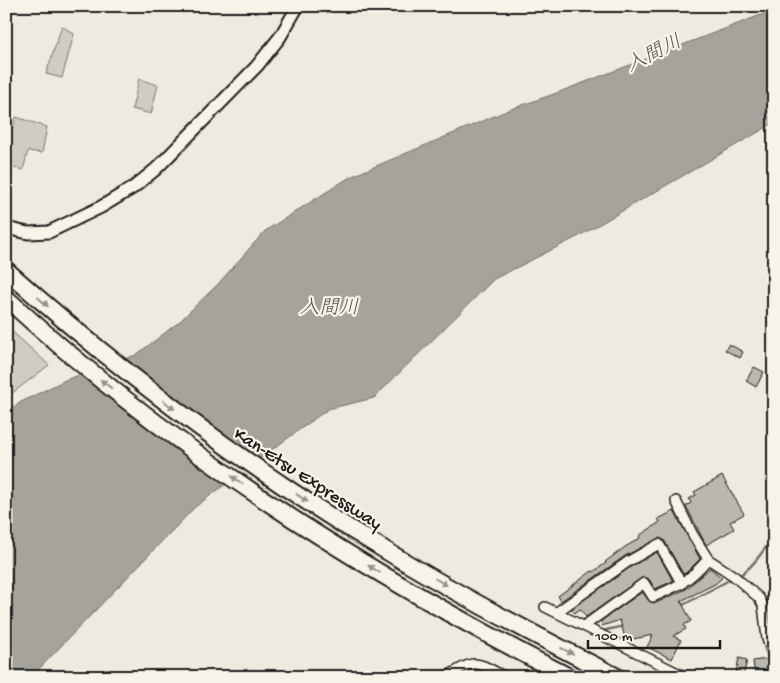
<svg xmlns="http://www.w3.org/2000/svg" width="780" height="683" viewBox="0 0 780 683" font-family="'Gochi Hand','Klee One',sans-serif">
<rect width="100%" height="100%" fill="#eeeae0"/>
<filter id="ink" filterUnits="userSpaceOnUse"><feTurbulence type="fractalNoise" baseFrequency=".02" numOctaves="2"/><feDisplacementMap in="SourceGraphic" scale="10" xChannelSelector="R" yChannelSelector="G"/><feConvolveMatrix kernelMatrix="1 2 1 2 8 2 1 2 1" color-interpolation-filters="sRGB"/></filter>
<g filter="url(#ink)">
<path fill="#cfccc3" stroke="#767470" d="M 62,26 L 74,34 L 62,78 L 46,74 Z
M 139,79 L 158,85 L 151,114 L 132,109 Z
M 16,117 L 47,127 L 42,153 L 28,151 L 23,170 L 6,166 L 6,149 Z
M 6,326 L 49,365 L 6,398 Z"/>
<path fill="#a6a39d" stroke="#6f6d69" d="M 774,10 L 774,123 L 579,236 L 494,279 L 374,398 L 328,409 L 266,454 L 195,507 L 36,672 L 28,677 L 6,677 L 6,412 L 21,402 L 65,380 L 136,355 L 179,322 L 218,284 L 265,231 L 350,177 L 511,109 L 554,94 Z"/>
<path fill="#eeeae0" d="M 124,357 L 169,394 L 262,459 L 227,486 L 137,420 L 77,373 Z"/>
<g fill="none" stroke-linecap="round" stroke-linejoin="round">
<path stroke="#6f6d69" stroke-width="2.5" d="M 738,576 C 753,568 763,550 774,537
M 681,606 L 733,578
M 602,631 L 624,626"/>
</g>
<path fill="#bab7af" stroke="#1c1c1c" d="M 729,344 L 743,352 L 740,358 L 725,350 Z
M 754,367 L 764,372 L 756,387 L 746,381 Z
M 722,476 L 744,514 L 730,522 L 734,529 L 706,545 L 686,506 L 691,503 L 689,499 L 696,495 L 694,492 Z
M 674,511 L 700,559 L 686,573 L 683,574 L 664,540 L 659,538 L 625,556 L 561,601 L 558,596 L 592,571 L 593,572 L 606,563 L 605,562 L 625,547 L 640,538 L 639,536 L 660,522 L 658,519 Z
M 657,552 L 673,581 L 655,589 L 649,579 L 643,577 L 586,617 L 580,609 L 575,613 L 571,609 L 632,566 Z
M 710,568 L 722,578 L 715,584 L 681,601 L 691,621 L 684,625 L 686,629 L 673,636 L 681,640 L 672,659 L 647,647 L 653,635 L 628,640 L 627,638 L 625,638 L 620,620 L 602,626 L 601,621 L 642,592 L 650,602 L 656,603 L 686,589 Z
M 739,658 L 747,660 L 743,677 L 735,677 Z
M 767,659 L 771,664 L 773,677 L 755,677 L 753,661 Z"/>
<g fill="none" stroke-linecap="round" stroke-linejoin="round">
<g stroke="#1c1c1c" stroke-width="12">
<path id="minor" d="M 676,501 L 693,535 L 708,559 L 734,576 L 759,598 L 763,605 L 767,639 L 774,659
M 545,607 L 686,677
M 557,612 L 629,561 L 659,544 L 682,584
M 584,626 L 644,583 L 653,597 C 680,585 689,581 708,559
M 446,677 C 476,659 474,660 505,677"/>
</g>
<g stroke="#1c1c1c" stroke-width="15">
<path id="tertiary" d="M 6,228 L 28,233 L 49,232 L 101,207 L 134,187 L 156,169 L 257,66 L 280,37 L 298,6"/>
</g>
<g stroke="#1c1c1c" stroke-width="20">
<path id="motorway" d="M 6,270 C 124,375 250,470 385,550 C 460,596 538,637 617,677
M 6,298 C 173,452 368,575 569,677"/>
</g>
<use href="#minor" stroke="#f7f3e8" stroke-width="9"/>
<use href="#tertiary" stroke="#f7f3e8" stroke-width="11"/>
<use href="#motorway" stroke="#f7f3e8" stroke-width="16"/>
</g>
<defs><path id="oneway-solid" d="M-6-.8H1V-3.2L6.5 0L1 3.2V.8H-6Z" transform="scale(1.25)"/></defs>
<g fill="#94928c">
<use href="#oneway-solid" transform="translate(43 302) rotate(41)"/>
<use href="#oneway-solid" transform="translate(106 384) rotate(-142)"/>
<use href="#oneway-solid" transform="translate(169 405) rotate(37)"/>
<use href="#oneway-solid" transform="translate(237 480) rotate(-146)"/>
<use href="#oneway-solid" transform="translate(302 498) rotate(34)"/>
<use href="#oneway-solid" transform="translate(374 569) rotate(-149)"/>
<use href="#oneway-solid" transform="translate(441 582) rotate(30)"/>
<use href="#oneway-solid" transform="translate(567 651) rotate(27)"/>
</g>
</g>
<g text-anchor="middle" stroke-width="4.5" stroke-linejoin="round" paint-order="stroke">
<g font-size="19" fill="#1c1c1c" stroke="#f7f3e8">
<text transform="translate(309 477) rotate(33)" y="7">Kan-Etsu Expressway</text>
</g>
<g font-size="20" font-style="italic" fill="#535250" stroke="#f7f3e8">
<text transform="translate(653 52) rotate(-27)" y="7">入間川</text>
<text x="329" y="313">入間川</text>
</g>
</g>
<rect width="780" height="683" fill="none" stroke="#f7f3e8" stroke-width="25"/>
<rect x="12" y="12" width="755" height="658" fill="none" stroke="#1c1c1c" stroke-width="2" filter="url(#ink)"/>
<path d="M588 640v8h132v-8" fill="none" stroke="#1c1c1c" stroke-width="2.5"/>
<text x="595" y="640" font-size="15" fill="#1c1c1c" stroke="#f7f3e8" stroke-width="4" paint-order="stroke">100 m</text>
</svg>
